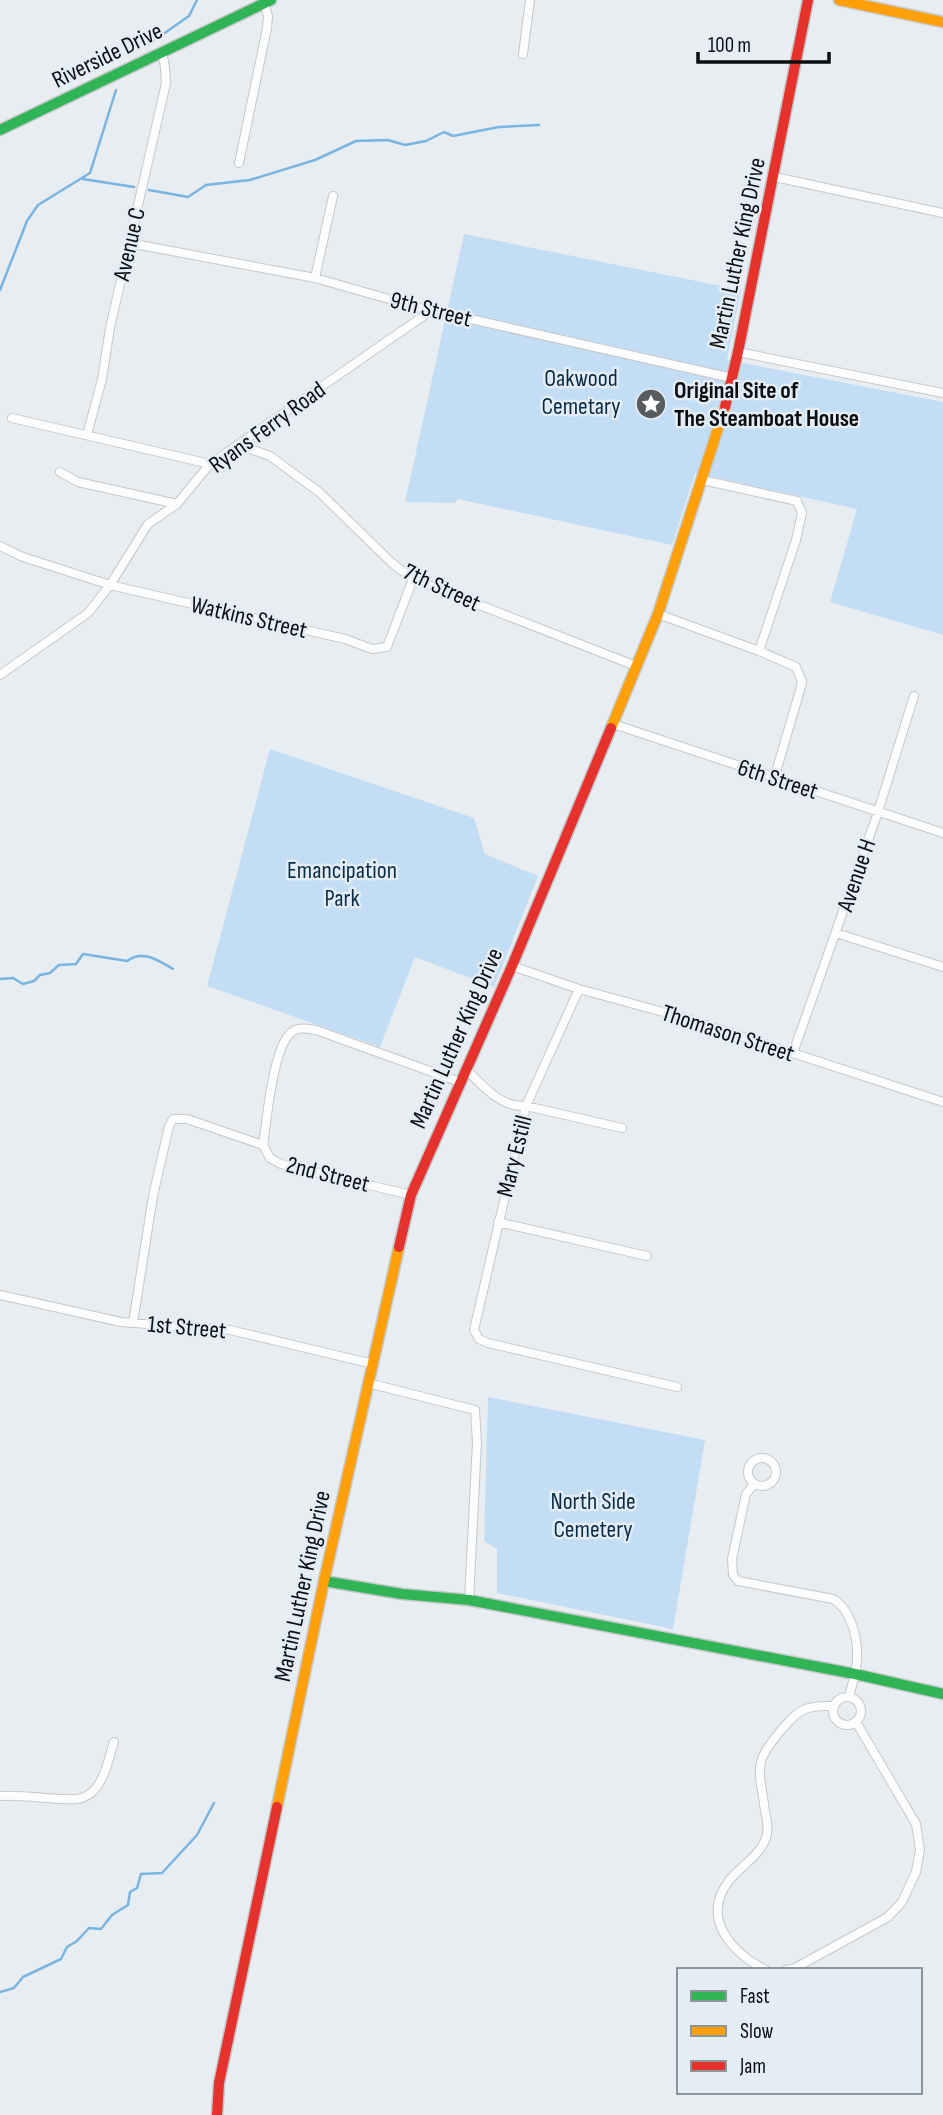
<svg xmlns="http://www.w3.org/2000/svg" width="943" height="2115" viewBox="0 0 943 2115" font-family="'Sofia Sans Condensed',sans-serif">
<rect width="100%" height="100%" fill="#e8edf1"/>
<path fill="#c3def4" d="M 464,234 L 741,290 L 727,360 L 943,402 L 943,635 L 830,602 L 857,509 L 695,473 L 672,545 L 458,499 L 455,503 L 405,502 Z
M 270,749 L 474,818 L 485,854 L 538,876 L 494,987 L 415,957 L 380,1047 L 207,986 Z
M 488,1397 L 705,1440 L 673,1629 L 497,1593 L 497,1549 L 484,1541 Z"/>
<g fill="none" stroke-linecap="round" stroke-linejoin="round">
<path stroke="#7ab4e1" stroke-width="2.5" d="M 146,46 L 189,16 L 197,0
M 83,179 L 134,187
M 149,190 L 188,197 L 206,185 L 250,180 L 315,160 L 356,141 L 388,140 L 405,145 L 426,141 L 444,132 L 453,136 L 499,127 L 539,125
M 0,290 L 27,221 L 38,205 L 90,173 L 116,90
M 0,979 L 13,978 L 23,984 L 34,981 L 40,975 L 50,973 L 59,965 L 76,964 L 83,954 L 127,961 C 143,949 159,961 173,969
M 0,1992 L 14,1988 L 23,1977 L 61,1959 L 67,1947 L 77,1941 L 89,1928 L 101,1929 L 112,1915 L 128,1905 L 130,1892 L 137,1888 L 141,1874 L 162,1873 L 197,1835 L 214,1803"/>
<g stroke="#c4c8cb" stroke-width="10">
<path id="street" d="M 523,54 L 530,0
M 239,163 L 267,28 L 268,16 L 264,3
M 775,177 L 943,213
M 129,243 L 315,278 L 417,307 L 732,378
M 315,278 L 333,196
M 738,352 L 943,393
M 12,418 L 210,464
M 87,435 L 102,379 L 110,328 L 166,83 L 165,67 L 162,52
M 239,445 L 270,456 L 319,492 L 392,563 L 413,579 L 636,666
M 60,472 L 78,482 L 177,504
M 702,480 L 797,501 L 802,513 L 796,540 L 759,651
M 0,546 L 23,557 L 110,585 L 345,639 L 372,649 L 387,647 L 413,579
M 658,614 L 759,651 L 796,667 L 802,682 L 800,690 L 774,779
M 0,675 L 88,613 L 110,585 L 148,524 L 177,504 L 210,464 L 432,310
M 613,724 L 943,833
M 836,933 L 943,967
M 512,966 L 579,989 L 685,1018 L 943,1102
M 579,989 L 526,1106 L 474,1330 L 479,1339 L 488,1343 L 677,1387
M 793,1053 L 878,812 L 914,696
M 466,1069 C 483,1086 501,1108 526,1106 L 622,1128
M 263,1145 C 267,1121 273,1039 295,1030 C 301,1027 310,1029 316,1030 L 460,1082
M 498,1222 L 647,1256
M 0,1295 L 121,1322 L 230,1330 L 373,1364
M 133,1323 L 153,1196 L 169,1126 L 173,1119 L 187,1119 L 263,1145 L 270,1158 L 281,1164 L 411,1195
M 368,1383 L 475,1410 L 477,1442 L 469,1600
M748 1472a14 14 0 1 1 28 0a14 14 0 1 1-28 0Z
M 754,1484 L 746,1494 L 732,1559 L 733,1575 L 738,1581 L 833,1599 C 851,1609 858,1639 857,1658 C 857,1671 852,1684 849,1697
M833 1711a14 14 0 1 1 28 0a14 14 0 1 1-28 0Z
M 0,1796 C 26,1794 53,1801 77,1799 C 85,1798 91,1794 96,1788 C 106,1775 109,1757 114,1742
M 766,1970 C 732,1953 701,1919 728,1882 C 739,1867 760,1856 766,1838 C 769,1829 767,1820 765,1811 C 759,1767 752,1764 783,1728 C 799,1709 807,1705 833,1706
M 786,1970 L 795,1968 L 888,1917 L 902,1902 L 916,1872 L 920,1850 L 916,1824 L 856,1722"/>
</g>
<g stroke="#c4c8cb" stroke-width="13">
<path id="fast" d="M 0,130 L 271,0
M 324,1581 L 402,1594 L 469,1600 L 855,1674 L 943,1694"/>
</g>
<g stroke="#c4c8cb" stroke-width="13">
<path id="slow" d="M 839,0 L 943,22
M 611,728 L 658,614 L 725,407
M 277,1807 L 324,1581 L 399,1247"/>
</g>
<g stroke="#c4c8cb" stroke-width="13">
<path id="jam" d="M 725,407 L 738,352 L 808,0
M 399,1247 L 411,1195 L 512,966 L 611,728
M 217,2115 L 219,2083 L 277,1807"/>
</g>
<use href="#street" stroke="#fcfcfd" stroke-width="8"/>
<use href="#fast" stroke="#30b455" stroke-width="10"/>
<use href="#slow" stroke="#ff9f0a" stroke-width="10"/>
<use href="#jam" stroke="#e5322d" stroke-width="10"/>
</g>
<defs>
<g id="sight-disc" transform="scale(1.575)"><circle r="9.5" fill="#585c5f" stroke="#e4edf5"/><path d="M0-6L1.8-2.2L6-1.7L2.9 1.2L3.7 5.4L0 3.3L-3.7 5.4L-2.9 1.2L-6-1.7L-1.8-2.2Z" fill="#fff"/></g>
</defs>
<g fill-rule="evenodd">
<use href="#sight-disc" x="651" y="404"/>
</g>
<g text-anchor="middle" stroke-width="5" stroke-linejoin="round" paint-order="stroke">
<g font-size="24" fill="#0b0e11" stroke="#e4edf5">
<text transform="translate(107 55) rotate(-26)" y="8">Riverside Drive</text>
<text transform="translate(129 244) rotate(-77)" y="8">Avenue C</text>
<text transform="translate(737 253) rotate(-78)" y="8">Martin Luther King Drive</text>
<text transform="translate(431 309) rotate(14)" y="8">9th Street</text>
<text transform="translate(267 427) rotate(-36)" y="8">Ryans Ferry Road</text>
<text transform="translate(442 587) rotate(25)" y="8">7th Street</text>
<text transform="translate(249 617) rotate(13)" y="8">Watkins Street</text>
<text transform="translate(778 779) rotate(18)" y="8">6th Street</text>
<text transform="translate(856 875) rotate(-71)" y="8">Avenue H</text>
<text transform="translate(728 1033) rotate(18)" y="8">Thomason Street</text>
<text transform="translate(456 1038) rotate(-66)" y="8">Martin Luther King Drive</text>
<text transform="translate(514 1156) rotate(-76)" y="8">Mary Estill</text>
<text transform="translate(328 1174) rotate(14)" y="8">2nd Street</text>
<text transform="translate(187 1327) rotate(5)" y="8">1st Street</text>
<text transform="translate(302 1586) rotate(-78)" y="8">Martin Luther King Drive</text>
</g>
<g font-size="24" fill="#092c46" stroke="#e4edf5">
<text x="581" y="386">Oakwood<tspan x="581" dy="28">Cemetary</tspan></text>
<text x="342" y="878">Emancipation<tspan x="342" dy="28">Park</tspan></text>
<text x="593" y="1509">North Side<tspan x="593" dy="28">Cemetery</tspan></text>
</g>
<g font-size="24" font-weight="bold" fill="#0b0e11" stroke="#e4edf5" text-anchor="start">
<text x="674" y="398">Original Site of<tspan x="674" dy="28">The Steamboat House</tspan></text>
</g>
</g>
<rect x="677" y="1968" width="245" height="126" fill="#e4edf5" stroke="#8d949a" stroke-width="2"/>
<rect x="691" y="1991" width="35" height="10" fill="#30b455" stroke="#8d949a" stroke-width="2"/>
<text x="740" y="2003" font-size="21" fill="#0b0e11">Fast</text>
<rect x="691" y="2026" width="35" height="10" fill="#ff9f0a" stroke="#8d949a" stroke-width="2"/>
<text x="740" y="2038" font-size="21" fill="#0b0e11">Slow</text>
<rect x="691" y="2061" width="35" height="10" fill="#e5322d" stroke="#8d949a" stroke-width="2"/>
<text x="740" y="2073" font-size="21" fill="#0b0e11">Jam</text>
<path d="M698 52v10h131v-10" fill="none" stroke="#0b0e11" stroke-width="3.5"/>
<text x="708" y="52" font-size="21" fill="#0b0e11" stroke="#e4edf5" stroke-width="5" paint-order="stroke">100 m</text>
</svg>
